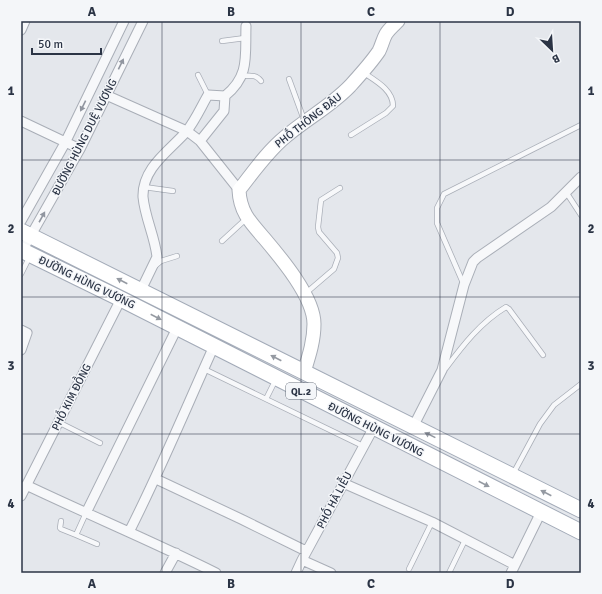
<svg xmlns="http://www.w3.org/2000/svg" width="602" height="594" viewBox="0 0 602 594" font-family="Signika,sans-serif">
<rect width="100%" height="100%" fill="#e4e7ec"/>
<g fill="none" stroke-linecap="round" stroke-linejoin="round">
<g stroke="#a9aeb7" stroke-width="6">
<path id="lane" d="M 222,41 L 245,38
M 198,75 L 208,95
M 242,76 C 249,76 256,74 261,81
M 289,79 L 304,120
M 351,135 L 386,113 L 393,106 C 393,90 376,81 364,73
M 144,187 L 173,191
M 566,192 L 581,215
M 222,241 L 247,218
M 155,266 L 161,261 L 177,256
M 21,274 L 30,256
M 464,285 L 437,223 L 437,208 L 444,194 L 581,125
M 306,293 L 334,269 L 338,258 L 337,253 L 319,232 L 318,227 L 321,200 L 340,188
M 204,369 L 363,446
M 443,369 L 446,368 C 463,345 481,322 506,307 L 509,309 L 543,355
M 266,399 L 276,379
M 58,422 L 100,443
M 513,474 L 540,424 L 554,405 L 581,384
M 61,521 L 60,528 L 61,529 L 76,535 L 86,513
M 76,535 L 97,544
M 409,569 L 432,522
M 449,573 L 465,540"/>
</g>
<g stroke="#a9aeb7" stroke-width="11">
<path id="street" d="M 21,30 L 25,21
M 106,95 L 187,131 L 200,141 L 239,190
M 21,121 L 80,149
M 200,141 L 224,111 L 225,96
M 21,221 L 65,143 L 124,21
M 22,251 L 80,149 L 143,21
M 141,290 L 157,257 C 155,237 145,218 143,197 C 142,168 169,151 186,132 C 195,121 201,107 208,95 L 225,96 C 250,76 245,56 246,26
M 21,330 L 27,333 L 21,350
M 413,427 L 442,370 L 464,285 L 473,262 L 477,258 L 551,207 L 581,177
M 156,479 L 241,519 L 306,551
M 343,483 L 432,522 L 515,565
M 26,485 C 89,515 154,542 216,573
M 21,496 L 121,299
M 86,513 L 177,328
M 129,532 C 160,471 186,408 214,346
M 302,560 L 331,573
M 165,573 L 176,553
M 296,573 L 302,560 L 374,427
M 511,573 L 541,512"/>
</g>
<g stroke="#a9aeb7" stroke-width="15">
<path id="secondary" d="M 304,372 C 309,356 314,341 314,324 C 314,297 281,258 264,238 C 250,222 240,212 239,190 C 254,171 267,152 285,137 C 306,119 331,106 350,86 C 360,75 371,63 379,51 C 382,45 383,39 386,34 C 389,29 394,25 398,21"/>
</g>
<g stroke="#a3abb8" stroke-width="17">
<path id="primary" d="M 21,231 L 581,510
M 21,250 L 121,299 L 581,532"/>
</g>
<path stroke="#c2c5cb" stroke-width="1.5" stroke-dasharray="3 3" stroke-linecap="butt" d="M 287,22 L 287,21"/>
<use href="#lane" stroke="#f7f8fa" stroke-width="4.5"/>
<use href="#street" stroke="#f7f8fa" stroke-width="9"/>
<use href="#secondary" stroke="#fff" stroke-width="13"/>
<use href="#primary" stroke="#fff" stroke-width="15"/>
</g>
<defs><path id="oneway-solid" d="M-6-.8H1V-3.2L6.5 0L1 3.2V.8H-6Z"/></defs>
<g fill="#9196a0">
<use href="#oneway-solid" transform="translate(121 64) rotate(-64)"/>
<use href="#oneway-solid" transform="translate(83 106) rotate(116)"/>
<use href="#oneway-solid" transform="translate(42 217) rotate(-61)"/>
</g>
<g fill="#959aa2">
<use href="#oneway-solid" transform="translate(122 281) rotate(-153)"/>
<use href="#oneway-solid" transform="translate(156 317) rotate(27)"/>
<use href="#oneway-solid" transform="translate(276 358) rotate(-153)"/>
<use href="#oneway-solid" transform="translate(430 435) rotate(-154)"/>
<use href="#oneway-solid" transform="translate(484 484) rotate(27)"/>
<use href="#oneway-solid" transform="translate(546 493) rotate(-153)"/>
</g>
<path fill="none" stroke="#2b3445" stroke-width="1" stroke-opacity="0.55" d="M 162,21 L 162,573M 301,21 L 301,573M 440,21 L 440,573M 21,160 L 581,160M 21,297 L 581,297M 21,434 L 581,434"/>
<g text-anchor="middle" stroke-width="3" stroke-linejoin="round" paint-order="stroke">
<rect fill="#f4f6f9" stroke="#676e7b" stroke-width="1" x="286" y="383" width="30" height="16" rx="3"/>
<g font-size="10" font-weight="bold" fill="#2b3445">
<text x="301" y="395">QL.2</text>
</g>
<g font-size="11" fill="#2b3445" stroke="#f4f6f9">
<text transform="translate(308 120) rotate(-38)" y="4">PHỐ THÔNG ĐẬU</text>
<text transform="translate(84 137) rotate(-63)" y="4">ĐƯỜNG HÙNG DUỆ VƯƠNG</text>
<text transform="translate(87 282) rotate(26)" y="4">ĐƯỜNG HÙNG VƯƠNG</text>
<text transform="translate(71 397) rotate(-63)" y="4">PHỐ KIM ĐỒNG</text>
<text transform="translate(376 429) rotate(27)" y="4">ĐƯỜNG HÙNG VƯƠNG</text>
<text transform="translate(334 500) rotate(-62)" y="4">PHỐ HÀ LIỄU</text>
</g>
</g>
<rect width="602" height="594" fill="none" stroke="#f4f6f9" stroke-width="44"/>
<g transform="translate(552 50) rotate(155)" stroke="#f4f6f9" stroke-width="3" paint-order="stroke">
<path d="M0-3L7 15L0 10L-7 15Z" fill="#2b3445"/>
<text y="-6" font-size="11" font-weight="bold" text-anchor="middle" fill="#2b3445">B</text>
</g>
<path d="M32 48v6h69v-6" fill="none" stroke="#2b3445" stroke-width="2"/>
<text x="38" y="48" font-size="12" fill="#2b3445" stroke="#f4f6f9" stroke-width="3" paint-order="stroke">50 m</text>
<rect x="22" y="22" width="558" height="550" fill="none" stroke="#2b3445" stroke-width="1.5"/>
<g font-size="13" text-anchor="middle" font-weight="bold" fill="#2b3445">
<text x="92" y="16">A</text>
<text x="231" y="16">B</text>
<text x="371" y="16">C</text>
<text x="510" y="16">D</text>
<text x="11" y="95">1</text>
<text x="591" y="95">1</text>
<text x="11" y="233">2</text>
<text x="591" y="233">2</text>
<text x="11" y="370">3</text>
<text x="591" y="370">3</text>
<text x="11" y="508">4</text>
<text x="591" y="508">4</text>
<text x="92" y="588">A</text>
<text x="231" y="588">B</text>
<text x="371" y="588">C</text>
<text x="510" y="588">D</text>
</g>
</svg>
